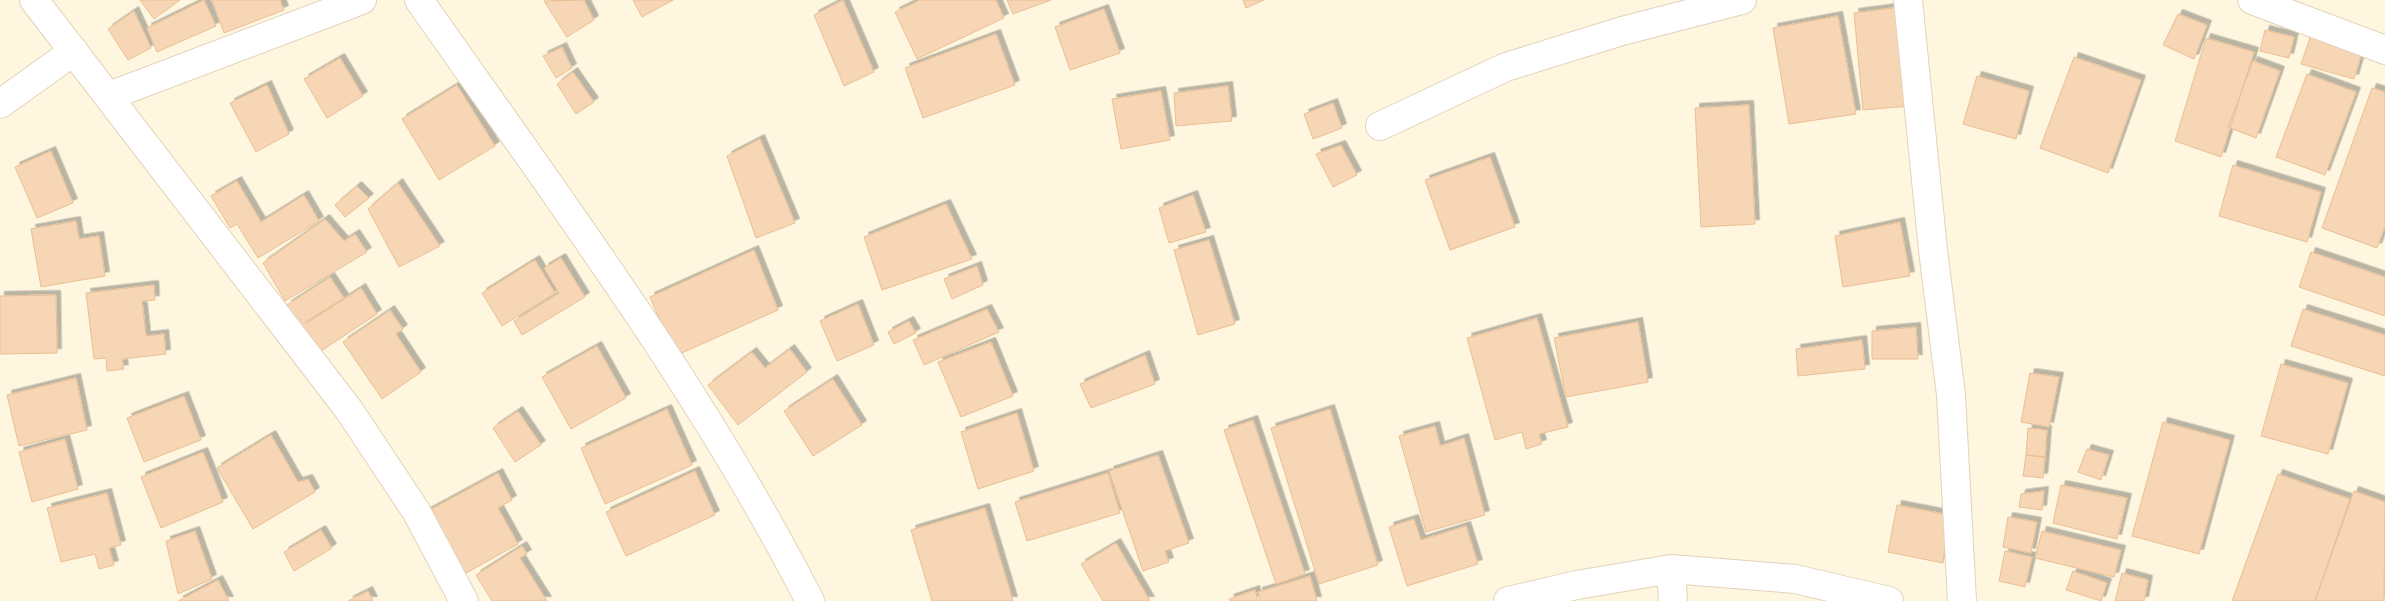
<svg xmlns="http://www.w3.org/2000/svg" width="2385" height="601" viewBox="0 0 2385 601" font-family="'Noto Sans',sans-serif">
<defs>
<filter id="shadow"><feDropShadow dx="4.5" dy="-4.5" stdDeviation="0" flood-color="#0004"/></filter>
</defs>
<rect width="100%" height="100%" fill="#fef6df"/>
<path fill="#f6d6b4" stroke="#ebbe93" filter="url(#shadow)" d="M 140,0 L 180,0 L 154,19 Z
M 204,0 L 216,26 L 157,52 L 147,28 Z
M 212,0 L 280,0 L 284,10 L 224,33 Z
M 584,0 L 594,20 L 567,37 L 544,1 Z
M 633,0 L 673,0 L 642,17 Z
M 843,0 L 874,72 L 844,86 L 814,15 Z
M 920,0 L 996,0 L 1004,18 L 917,59 L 895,12 Z
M 1007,0 L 1051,0 L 1013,14 Z
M 1243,0 L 1264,0 L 1246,8 Z
M 1900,7 L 1910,106 L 1863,110 L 1854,13 Z
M 1104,9 L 1120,53 L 1070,70 L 1055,27 Z
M 134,11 L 151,48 L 128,60 L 108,29 Z
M 2178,14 L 2207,25 L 2194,59 L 2163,45 Z
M 1838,16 L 1856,114 L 1789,124 L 1773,28 Z
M 2265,30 L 2294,37 L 2289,58 L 2260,51 Z
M 996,34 L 1015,85 L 923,118 L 905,68 Z
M 2311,35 L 2362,52 L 2354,79 L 2301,64 Z
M 2206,38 L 2254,52 L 2221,157 L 2175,141 Z
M 562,47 L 572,68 L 556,78 L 543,56 Z
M 2074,57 L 2141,80 L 2108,173 L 2040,148 Z
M 340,58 L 363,96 L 327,118 L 304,79 Z
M 2253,61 L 2280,71 L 2256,138 L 2228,127 Z
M 573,72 L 594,102 L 576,114 L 557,84 Z
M 2307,74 L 2356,92 L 2325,175 L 2276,157 Z
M 1977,76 L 2029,91 L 2016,139 L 1963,124 Z
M 267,85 L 289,134 L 256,152 L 230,103 Z
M 457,85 L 495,146 L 439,180 L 402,119 Z
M 1228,86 L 1232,121 L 1176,126 L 1174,93 Z
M 2372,88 L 2385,92 L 2385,226 L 2377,248 L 2322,228 Z
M 1161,91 L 1170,140 L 1121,149 L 1112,99 Z
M 1333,103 L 1342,128 L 1313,139 L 1304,114 Z
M 1749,105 L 1755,224 L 1701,227 L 1695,108 Z
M 760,139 L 795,223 L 756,238 L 727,156 Z
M 1341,145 L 1357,175 L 1333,187 L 1316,154 Z
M 51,151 L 73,203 L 37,218 L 15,167 Z
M 1490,157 L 1515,227 L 1450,250 L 1425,180 Z
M 2233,165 L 2321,192 L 2307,242 L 2219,216 Z
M 237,181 L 261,222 L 304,195 L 319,221 L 258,258 L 237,224 L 230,228 L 211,196 Z
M 398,183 L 440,246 L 399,267 L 368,209 Z
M 357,186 L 369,198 L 345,217 L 335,205 Z
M 1193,195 L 1206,232 L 1169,243 L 1159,208 Z
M 946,204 L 972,259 L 882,290 L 864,237 Z
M 325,219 L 344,241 L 355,234 L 367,252 L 285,301 L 263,263 Z
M 76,221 L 79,239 L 99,236 L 105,276 L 41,287 L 31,229 Z
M 1900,222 L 1910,276 L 1843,287 L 1835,236 Z
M 1209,240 L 1235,324 L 1198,335 L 1174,250 Z
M 754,250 L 778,310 L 675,356 L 650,297 Z
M 2311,252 L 2385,277 L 2385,316 L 2299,287 Z
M 561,258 L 585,297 L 522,335 L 514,321 L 559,293 L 544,268 Z
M 535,260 L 555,293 L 502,326 L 482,293 Z
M 977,266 L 983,285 L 952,299 L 944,279 Z
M 330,277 L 344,298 L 299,326 L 287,305 Z
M 154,285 L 155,300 L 142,301 L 146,336 L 164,334 L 166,354 L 122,359 L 124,369 L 107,371 L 106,358 L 94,359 L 86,293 Z
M 361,288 L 377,314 L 318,353 L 302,326 Z
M 56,295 L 57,353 L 0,354 L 0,296 Z
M 858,304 L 874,345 L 837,361 L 820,321 Z
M 987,309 L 999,332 L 924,365 L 913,340 Z
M 2303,309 L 2385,335 L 2385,376 L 2291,346 Z
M 390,310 L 403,329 L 396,334 L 421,372 L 382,399 L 343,342 Z
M 1537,318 L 1568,427 L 1539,434 L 1542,444 L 1526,449 L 1522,432 L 1495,440 L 1467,338 Z
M 909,321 L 916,333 L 894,344 L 888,332 Z
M 1638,322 L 1648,382 L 1566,397 L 1554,338 Z
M 1916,327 L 1918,359 L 1872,359 L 1872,331 Z
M 1862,340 L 1865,369 L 1798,376 L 1796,349 Z
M 991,342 L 1013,396 L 961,417 L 938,362 Z
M 597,346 L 626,398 L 571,429 L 542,377 Z
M 790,349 L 807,372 L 738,425 L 708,385 L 752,352 L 765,368 Z
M 1145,355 L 1155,384 L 1091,408 L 1080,384 Z
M 2281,364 L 2348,383 L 2328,454 L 2261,436 Z
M 2030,373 L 2059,377 L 2049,427 L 2021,422 Z
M 76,378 L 87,430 L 19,446 L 7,395 Z
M 833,379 L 862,425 L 813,456 L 784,411 Z
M 184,396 L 201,440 L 144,462 L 127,418 Z
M 667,409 L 692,465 L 605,504 L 581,448 Z
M 1330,409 L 1378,565 L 1319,584 L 1271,428 Z
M 518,411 L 541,445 L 515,462 L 493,428 Z
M 1017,413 L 1034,471 L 978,489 L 961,432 Z
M 1253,420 L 1305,574 L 1276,584 L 1224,430 Z
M 2163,422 L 2230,440 L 2199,554 L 2132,536 Z
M 1435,426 L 1440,446 L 1464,438 L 1485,515 L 1426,532 L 1399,436 Z
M 2028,428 L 2047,430 L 2045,457 L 2026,455 Z
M 271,435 L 298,482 L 308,479 L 315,492 L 253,529 L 217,468 Z
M 65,439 L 78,489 L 32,502 L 19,452 Z
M 2087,449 L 2109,455 L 2101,480 L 2078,472 Z
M 203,452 L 223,502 L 161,528 L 141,477 Z
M 1158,455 L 1189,543 L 1165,551 L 1169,562 L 1143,571 L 1109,471 Z
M 2026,455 L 2045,457 L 2043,478 L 2023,476 Z
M 695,471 L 715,515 L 626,556 L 606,512 Z
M 498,473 L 512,500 L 498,508 L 518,544 L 461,576 L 426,512 Z
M 1108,473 L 1120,513 L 1027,541 L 1015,502 Z
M 2278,474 L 2350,499 L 2315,601 L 2232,601 Z
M 2061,485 L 2127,498 L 2117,539 L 2053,523 Z
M 2044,491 L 2042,510 L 2019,507 L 2021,494 Z
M 2354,491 L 2385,502 L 2384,601 L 2315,601 Z
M 107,493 L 121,545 L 109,548 L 114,565 L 99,569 L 95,554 L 61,562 L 47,508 Z
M 1897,505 L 1949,515 L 1943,563 L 1888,552 Z
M 985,508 L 1013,601 L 932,601 L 911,530 Z
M 2008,517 L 2037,522 L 2031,553 L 2003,547 Z
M 1414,519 L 1421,540 L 1466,526 L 1478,564 L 1407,586 L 1389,527 Z
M 321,530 L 332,548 L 294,571 L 284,552 Z
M 195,531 L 212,579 L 178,594 L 166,541 Z
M 2042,531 L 2121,550 L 2114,577 L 2035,558 Z
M 1116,543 L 1150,601 L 1103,601 L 1081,564 Z
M 522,546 L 527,554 L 520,558 L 547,601 L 492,601 L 476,575 Z
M 2005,551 L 2032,557 L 2025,587 L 1999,581 Z
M 2073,571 L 2107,583 L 2101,601 L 2066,590 Z
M 2122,573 L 2148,580 L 2144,601 L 2115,601 Z
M 1310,576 L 1317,601 L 1260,601 L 1258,592 Z
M 218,580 L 229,601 L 178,601 Z
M 1255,590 L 1258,601 L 1230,601 L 1229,599 Z
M 368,591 L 373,601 L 348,601 Z"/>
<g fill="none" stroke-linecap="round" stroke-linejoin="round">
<g stroke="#e3d2ba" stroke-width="30">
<path id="minor" d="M 34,0 L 349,410 L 416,511 L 464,601
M 419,0 C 556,196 701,388 810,601
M 1908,0 L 1933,250 L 1951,395 L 1962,601
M 2252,0 L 2385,50
M 109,96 L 362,0
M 0,104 L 74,51
M 1380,126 L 1506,67 L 1622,31 L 1742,0
M 1671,569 L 1673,601
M 1508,601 L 1577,585 L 1671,569 L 1795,579 L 1889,601"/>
</g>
<use href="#minor" stroke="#fff" stroke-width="28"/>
</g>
</svg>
